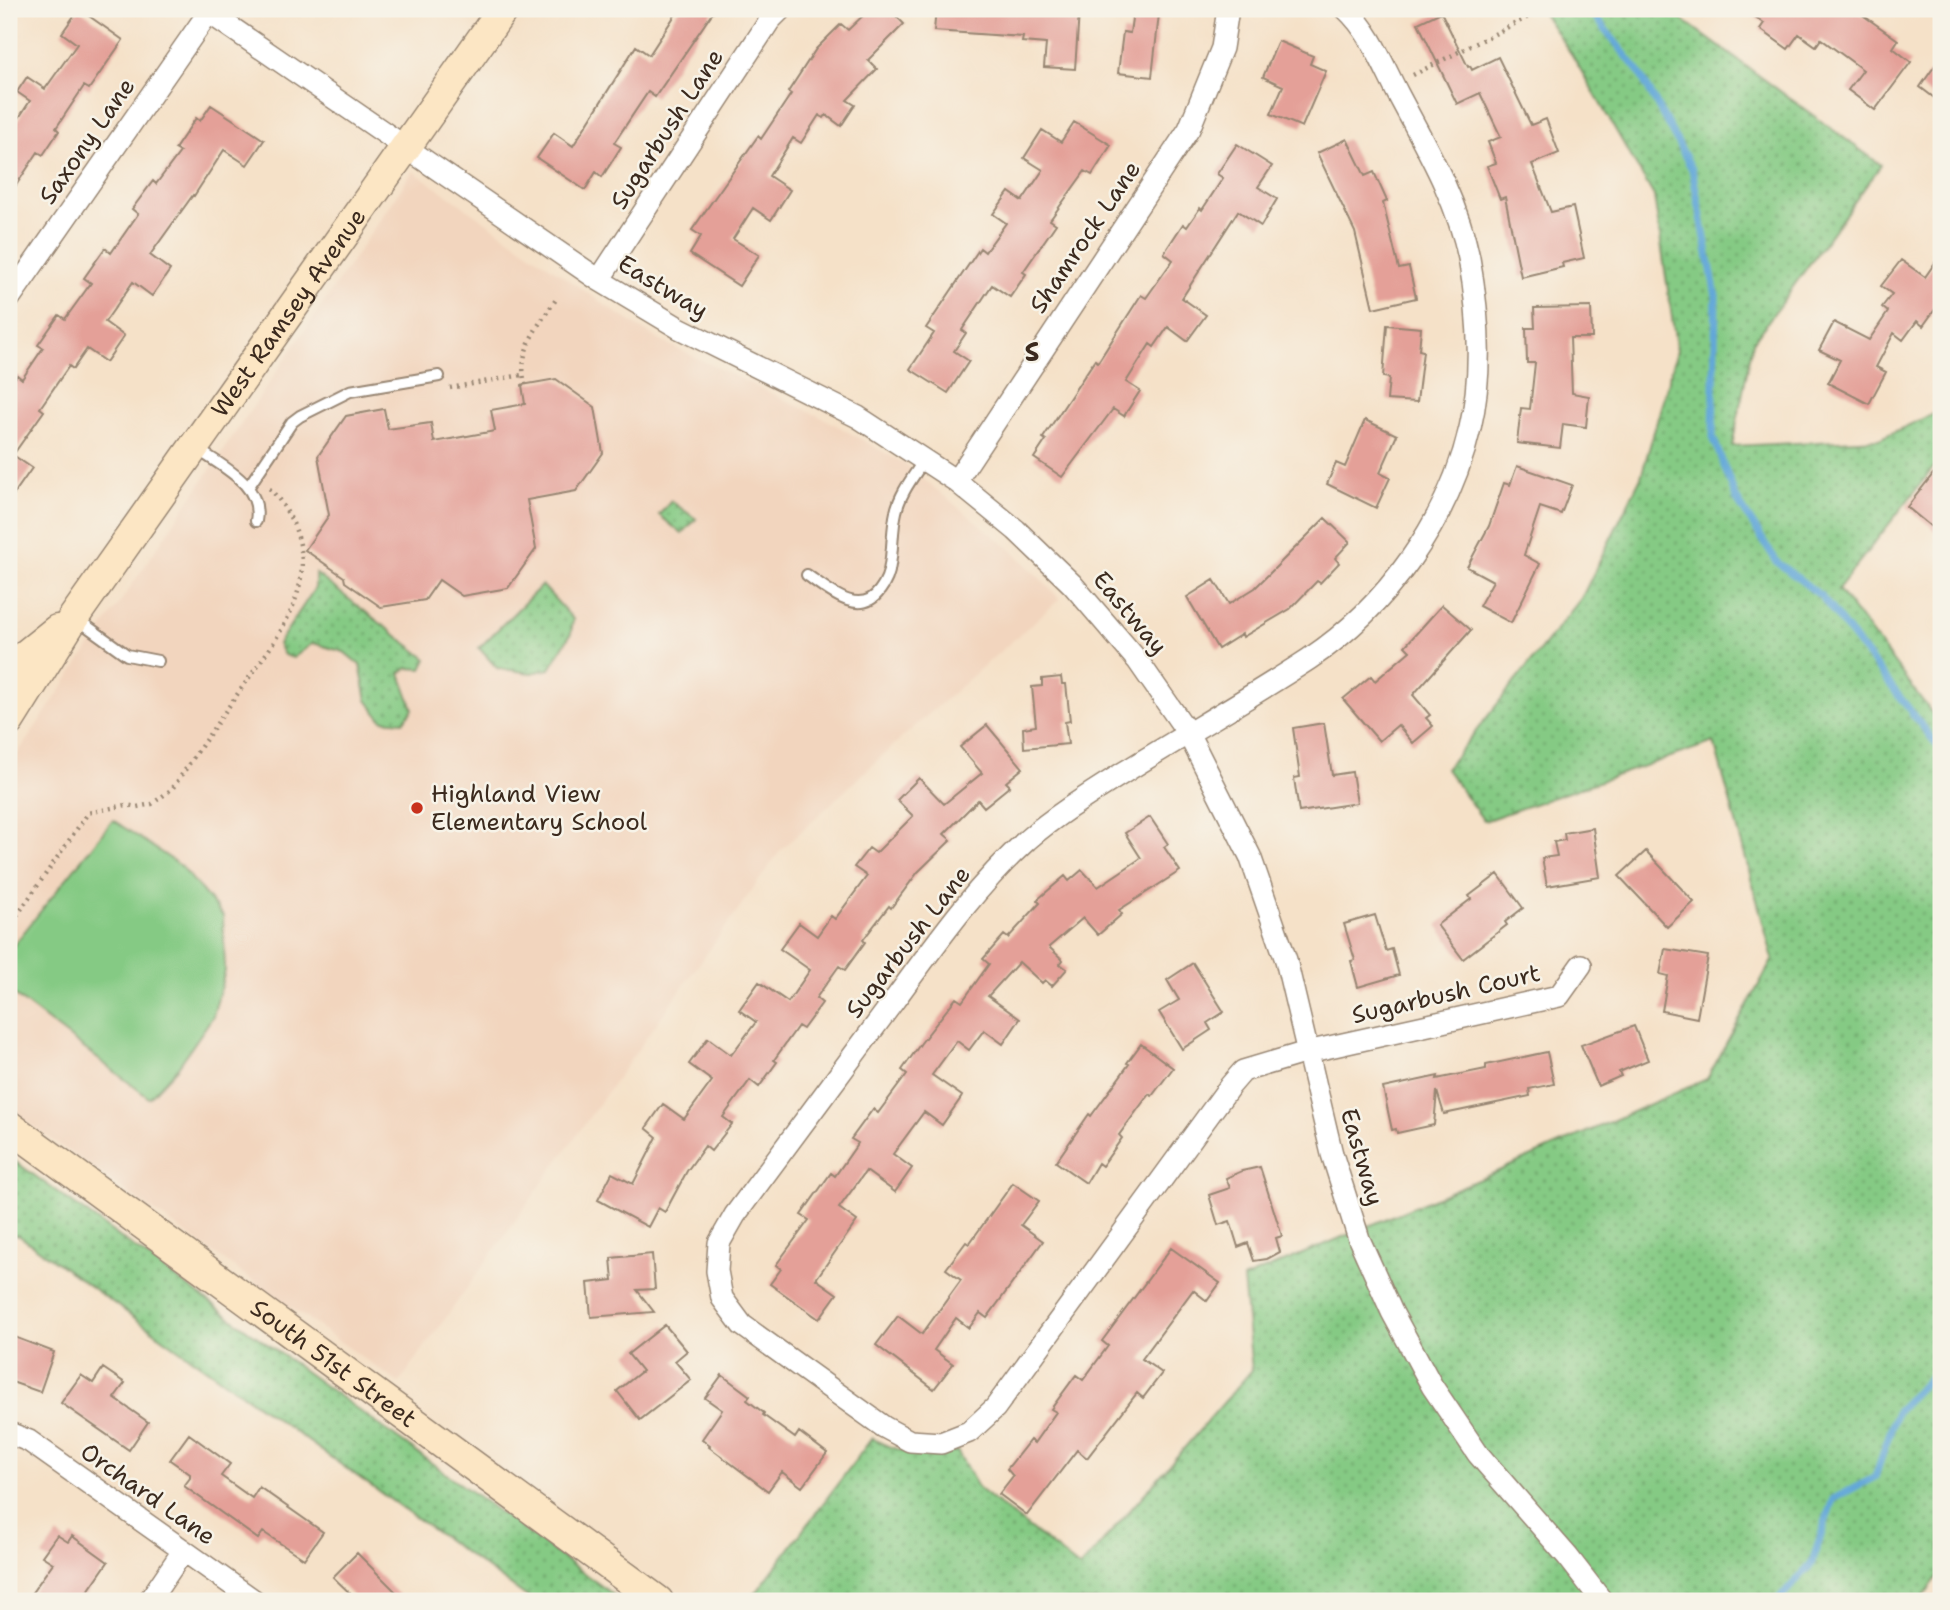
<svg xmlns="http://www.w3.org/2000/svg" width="1950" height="1610" viewBox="0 0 1950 1610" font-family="'Shantell Sans',sans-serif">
<defs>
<pattern id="park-dots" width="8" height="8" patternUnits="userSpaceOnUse" patternTransform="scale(1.75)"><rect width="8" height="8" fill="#85ca84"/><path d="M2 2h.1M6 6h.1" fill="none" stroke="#6ea46b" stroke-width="1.8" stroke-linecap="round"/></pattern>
</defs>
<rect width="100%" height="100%" fill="#f7f3e8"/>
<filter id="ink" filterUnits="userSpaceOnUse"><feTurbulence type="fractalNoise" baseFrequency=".0143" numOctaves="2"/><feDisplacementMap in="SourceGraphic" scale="14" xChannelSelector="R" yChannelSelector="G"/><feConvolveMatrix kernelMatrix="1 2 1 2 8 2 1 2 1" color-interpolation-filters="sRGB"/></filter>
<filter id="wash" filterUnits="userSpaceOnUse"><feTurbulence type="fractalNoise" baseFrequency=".00686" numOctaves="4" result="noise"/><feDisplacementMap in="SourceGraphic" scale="28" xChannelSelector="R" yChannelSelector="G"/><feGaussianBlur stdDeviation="1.57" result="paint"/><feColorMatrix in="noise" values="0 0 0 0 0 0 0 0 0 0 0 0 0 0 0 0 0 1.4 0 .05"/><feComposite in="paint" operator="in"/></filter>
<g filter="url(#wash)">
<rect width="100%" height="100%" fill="#f5e1c8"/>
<path fill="#f2d5be" d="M 413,171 L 615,312 L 661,341 L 827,420 L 905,464 L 1016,554 L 1060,599 L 896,743 L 780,851 L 399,1383 L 27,1122 L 9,1106 L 9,766 Z"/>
<path fill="url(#park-dots)" stroke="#607a51" stroke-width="2" d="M 1540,9 L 1668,9 L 1881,165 L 1753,342 L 1732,446 L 1879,439 L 1937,412 L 1941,419 L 1941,458 L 1838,589 L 1941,725 L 1941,1572 L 1920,1601 L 750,1601 L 872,1438 C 898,1453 928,1459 957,1451 L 979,1489 L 1080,1568 L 1252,1370 L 1243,1279 L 1487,1176 L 1707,1079 L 1773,959 L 1714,742 L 1484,821 L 1446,769 L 1582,597 L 1641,477 L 1677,351 L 1654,196 L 1572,55 Z
M 671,501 L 696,519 L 682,534 L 659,515 Z
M 315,573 L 427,659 L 422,669 L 408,668 L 400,673 L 413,709 L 403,722 L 382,720 L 367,700 L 360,665 L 344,652 L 313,643 L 293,658 L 284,655 L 278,644 L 315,588 Z
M 542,585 L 573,619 L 571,633 L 550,669 L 531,673 L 497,668 L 479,648 Z
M 9,1157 L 622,1601 L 533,1601 L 18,1235 L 9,1236 Z"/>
<path fill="#85ca84" stroke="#607a51" stroke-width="2" d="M 113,820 L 181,866 L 223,916 L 225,971 L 213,1016 L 178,1067 L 149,1098 L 9,991 L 9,951 Z"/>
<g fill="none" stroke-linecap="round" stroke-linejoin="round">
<path stroke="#62a7d8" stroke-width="7" d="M 1590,10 L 1639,72 L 1692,169 L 1716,296 L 1713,437 L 1736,498 L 1777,562 L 1821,596 L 1941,750
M 1777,1601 L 1811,1565 L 1833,1499 L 1875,1477 L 1897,1411 L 1941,1366"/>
</g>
<g id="blocks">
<path fill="#e4a098" d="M 79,9 L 123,40 L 89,89 L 84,86 L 56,128 L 59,131 L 43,155 L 38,152 L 9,196 L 9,133 L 30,101 L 17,92 L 27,77 L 45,89 L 77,44 L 62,33 Z
M 679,9 L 715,9 L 655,97 L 648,92 L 614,143 L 621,147 L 602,177 L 596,172 L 585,190 L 537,158 L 554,133 L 573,146 L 636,46 L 649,55 Z
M 870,9 L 889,9 L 904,24 L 868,60 L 877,69 L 847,100 L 855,105 L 841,126 L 826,115 L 824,118 L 819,115 L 801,143 L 793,138 L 769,176 L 790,190 L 771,220 L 753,208 L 733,239 L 759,255 L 739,286 L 690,254 L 701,236 L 692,230 L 758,136 L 761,139 L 791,94 L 788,92 L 816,49 L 841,24 L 848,30 Z
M 936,9 L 1060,9 L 1060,11 L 1079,12 L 1075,69 L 1044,67 L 1046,44 L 1022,42 L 1023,37 L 934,31 Z
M 1744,9 L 1854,9 L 1898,40 L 1893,48 L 1911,62 L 1875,110 L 1848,90 L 1863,70 L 1821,39 L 1816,46 L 1799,34 L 1788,49 L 1760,29 L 1764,23 Z
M 1133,11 L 1159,14 L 1152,77 L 1118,73 L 1123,32 L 1130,33 Z
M 1441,12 L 1468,67 L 1470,66 L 1472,70 L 1498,57 L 1531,125 L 1546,119 L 1559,153 L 1532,164 L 1551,212 L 1573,207 L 1584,258 L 1562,263 L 1563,267 L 1521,277 L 1505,197 L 1500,199 L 1487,166 L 1496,163 L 1488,142 L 1501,137 L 1480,93 L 1457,104 L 1418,23 Z
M 1278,41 L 1313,56 L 1310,64 L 1326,71 L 1302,127 L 1271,114 L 1283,86 L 1263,77 Z
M 1941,57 L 1941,103 L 1920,87 Z
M 211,105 L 264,140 L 247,165 L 224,150 L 194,196 L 193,195 L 150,255 L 170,270 L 152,296 L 133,282 L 105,322 L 124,336 L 106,362 L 87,349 L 73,369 L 69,366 L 40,408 L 44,411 L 13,455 L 32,468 L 9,501 L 9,387 L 17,375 L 22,379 L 43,348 L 38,345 L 59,315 L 65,319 L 91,283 L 84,278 L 105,248 L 111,253 L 138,214 L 132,209 L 153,181 L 156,184 L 180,152 L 175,149 L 196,118 L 200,121 Z
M 1074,122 L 1111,145 L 1092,175 L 1085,171 L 1050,220 L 1056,224 L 1023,272 L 1026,274 L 1010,297 L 992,285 L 962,330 L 966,333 L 954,351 L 969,361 L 948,393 L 910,369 L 934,333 L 926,328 L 980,248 L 985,252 L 1006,223 L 993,214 L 1009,192 L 1022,201 L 1043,170 L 1024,158 L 1042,130 L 1061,142 Z
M 1347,139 L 1365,176 L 1374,172 L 1387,201 L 1383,203 L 1399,269 L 1409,267 L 1416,298 L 1373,308 L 1355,232 L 1317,153 Z
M 1237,144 L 1272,166 L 1258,187 L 1277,199 L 1261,226 L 1238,211 L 1182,298 L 1206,315 L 1187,341 L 1168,327 L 1154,347 L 1150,344 L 1126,382 L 1140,391 L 1124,416 L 1113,409 L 1062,477 L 1034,458 L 1046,440 L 1043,438 L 1095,360 L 1098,362 L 1141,295 L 1146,298 L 1173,260 L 1164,253 L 1183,224 L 1187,227 L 1200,208 L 1202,210 L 1223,178 L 1217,174 Z
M 1941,254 L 1941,301 L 1923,326 L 1917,321 L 1903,340 L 1894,333 L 1876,367 L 1886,372 L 1869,404 L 1828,383 L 1840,360 L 1819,350 L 1834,322 L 1869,340 L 1888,312 L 1882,307 L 1892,294 L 1881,286 L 1901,260 L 1925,277 Z
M 1591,307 L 1592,338 L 1570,338 L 1572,393 L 1589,396 L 1586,427 L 1563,424 L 1560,448 L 1517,443 L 1521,408 L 1530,409 L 1535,363 L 1527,363 L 1526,328 L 1535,328 L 1534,308 Z
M 1387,325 L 1421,328 L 1419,350 L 1423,351 L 1417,402 L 1387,400 L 1389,378 L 1383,377 Z
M 556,379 L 595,407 L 603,453 L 576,491 L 527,500 L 536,549 L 508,588 L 462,596 L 439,580 L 425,600 L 381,607 L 345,582 L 344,577 L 305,550 L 329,515 L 318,456 L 346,416 L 384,409 L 388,429 L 431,423 L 434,442 L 495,431 L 491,410 L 525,404 L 522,385 Z
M 1365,420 L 1397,435 L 1380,473 L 1390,478 L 1376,508 L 1327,484 L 1336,463 L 1345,467 Z
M 1941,464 L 1941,535 L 1907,507 Z
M 1517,466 L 1572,485 L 1561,514 L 1540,507 L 1524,555 L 1540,564 L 1511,623 L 1479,606 L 1493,581 L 1467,567 L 1489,526 L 1504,483 L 1510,485 Z
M 1325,518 L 1350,542 L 1335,558 L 1339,563 L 1320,583 L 1317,581 L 1290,609 L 1243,637 L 1242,634 L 1218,649 L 1187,597 L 1214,580 L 1229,604 L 1255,588 Z
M 1442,605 L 1471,630 L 1413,695 L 1430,715 L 1426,718 L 1433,726 L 1413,743 L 1398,725 L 1379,741 L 1343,699 L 1371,676 L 1375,681 L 1410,651 L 1405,646 Z
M 1061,677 L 1062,684 L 1066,684 L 1070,721 L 1065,722 L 1068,744 L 1024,748 L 1023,728 L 1036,726 L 1032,687 L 1042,686 L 1042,679 Z
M 1324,723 L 1332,775 L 1352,772 L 1357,803 L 1299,812 L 1294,778 L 1300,777 L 1293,728 Z
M 987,725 L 1023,768 L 1006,782 L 1010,786 L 984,807 L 978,800 L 944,834 L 951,840 L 918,872 L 891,908 L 889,906 L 863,940 L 865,942 L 845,970 L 839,966 L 816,998 L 822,1003 L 803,1029 L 798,1026 L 774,1060 L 777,1062 L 759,1087 L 750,1080 L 723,1117 L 732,1124 L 711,1151 L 705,1146 L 687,1171 L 665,1212 L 658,1208 L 648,1227 L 598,1200 L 612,1173 L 633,1184 L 657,1137 L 646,1128 L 663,1104 L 684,1119 L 712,1081 L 689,1064 L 708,1038 L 731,1055 L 756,1022 L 739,1010 L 759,982 L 788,1002 L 810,970 L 780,949 L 799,923 L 817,936 L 831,916 L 835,919 L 867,876 L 854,867 L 869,848 L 876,853 L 913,816 L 897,800 L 919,778 L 944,804 L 982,773 L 960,747 Z
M 1150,817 L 1168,844 L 1164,847 L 1180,871 L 1119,910 L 1122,914 L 1098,935 L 1083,918 L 1049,947 L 1063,960 L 1060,964 L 1067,969 L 1052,986 L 1045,980 L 1042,983 L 1019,962 L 988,996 L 1020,1019 L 1003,1044 L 984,1030 L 969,1050 L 957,1041 L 932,1075 L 962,1096 L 961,1098 L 942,1125 L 924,1112 L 893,1154 L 912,1168 L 895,1192 L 866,1171 L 839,1208 L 857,1221 L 816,1279 L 837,1294 L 819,1319 L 770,1284 L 781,1269 L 776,1265 L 809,1220 L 801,1215 L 831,1173 L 835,1176 L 858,1143 L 851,1139 L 873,1109 L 878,1113 L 907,1074 L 902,1070 L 921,1043 L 956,998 L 962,1002 L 989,964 L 983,959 L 1004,935 L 1008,938 L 1040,903 L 1037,900 L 1065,876 L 1069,881 L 1082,870 L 1098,887 L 1141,858 L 1125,833 Z
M 1593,828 L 1600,877 L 1547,886 L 1542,858 L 1557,856 L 1554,842 L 1565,840 L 1564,833 Z
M 1646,851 L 1694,902 L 1667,927 L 1619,876 Z
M 1498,874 L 1523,908 L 1505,922 L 1507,925 L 1463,959 L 1437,925 L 1471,899 L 1469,896 Z
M 1375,915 L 1386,951 L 1392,949 L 1399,975 L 1358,987 L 1351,961 L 1355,960 L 1344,924 Z
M 1665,949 L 1708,956 L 1697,1018 L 1662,1011 L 1668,976 L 1660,974 Z
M 1193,963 L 1224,1012 L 1207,1023 L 1211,1030 L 1182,1049 L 1159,1012 L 1179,1000 L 1167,980 Z
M 1634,1026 L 1648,1060 L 1619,1072 L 1621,1076 L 1598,1086 L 1581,1045 Z
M 1141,1044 L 1173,1068 L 1152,1096 L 1149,1094 L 1119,1135 L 1122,1138 L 1102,1166 L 1098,1163 L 1086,1183 L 1056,1162 L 1089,1114 L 1091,1116 L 1129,1064 L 1127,1063 Z
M 1547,1052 L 1554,1084 L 1529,1089 L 1530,1096 L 1444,1114 L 1437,1091 L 1434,1125 L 1397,1133 L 1396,1129 L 1392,1130 L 1383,1088 L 1438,1076 L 1437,1079 L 1486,1069 L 1486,1065 Z
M 1260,1167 L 1282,1236 L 1276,1238 L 1280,1252 L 1267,1259 L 1254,1261 L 1248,1243 L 1238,1247 L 1230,1221 L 1218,1225 L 1209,1195 L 1230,1188 L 1226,1178 L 1242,1171 Z
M 1013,1183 L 1039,1201 L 1021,1225 L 1043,1241 L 987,1318 L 980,1313 L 969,1328 L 956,1318 L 934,1350 L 953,1364 L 934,1389 L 876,1345 L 898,1316 L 922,1334 L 961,1280 L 946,1269 L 966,1242 L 969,1244 Z
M 1171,1248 L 1220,1283 L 1207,1301 L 1193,1290 L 1142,1359 L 1162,1373 L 1143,1398 L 1137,1393 L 1087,1458 L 1077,1450 L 1027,1515 L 999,1494 L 1013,1476 L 1007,1469 L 1030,1440 L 1034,1443 L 1056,1412 L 1051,1409 L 1076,1375 L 1083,1380 L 1108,1346 L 1102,1341 Z
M 652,1254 L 655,1289 L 637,1290 L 654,1312 L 591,1317 L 588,1283 L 613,1280 L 611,1258 Z
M 665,1325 L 687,1351 L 675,1361 L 691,1380 L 640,1420 L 617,1391 L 642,1371 L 628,1354 Z
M 9,1335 L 54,1352 L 40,1392 L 9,1381 Z
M 103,1368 L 125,1383 L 114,1398 L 148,1422 L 129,1450 L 61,1403 L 81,1375 L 93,1383 Z
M 722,1375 L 750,1396 L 747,1400 L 764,1413 L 763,1415 L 795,1438 L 799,1432 L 827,1453 L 802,1487 L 782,1472 L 768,1491 L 709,1447 L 710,1445 L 702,1439 L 722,1410 L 705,1398 Z
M 189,1434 L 230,1464 L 221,1476 L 252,1498 L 259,1487 L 323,1532 L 304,1559 L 263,1532 L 258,1539 L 184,1486 L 190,1478 L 190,1474 L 170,1460 Z
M 57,1535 L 68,1542 L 72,1536 L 108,1562 L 81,1601 L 26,1601 L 53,1563 L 42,1556 Z
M 357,1553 L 405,1601 L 358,1601 L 333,1577 Z"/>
</g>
</g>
<g filter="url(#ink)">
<use href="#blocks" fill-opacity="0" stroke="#988673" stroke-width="2"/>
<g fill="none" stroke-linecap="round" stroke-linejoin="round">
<g stroke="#988673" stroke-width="14">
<path id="lane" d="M 196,448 C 222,467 263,484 256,521
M 249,486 L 292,422 L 300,416 L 350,391 L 439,376
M 807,575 C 827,589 860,619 880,590 C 886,582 889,575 890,565 C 893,547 892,529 896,512 C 900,493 914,476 924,460
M 77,619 L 127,655 L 158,661"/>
</g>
<g stroke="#988673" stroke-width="24">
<path id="street" d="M 204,9 L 599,280 L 679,328 L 858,417 L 956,481 L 1016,530 L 1072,584 L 1138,661 L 1188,733 L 1250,856 L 1286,960 L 1332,1154 L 1359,1239 L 1392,1312 L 1432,1386 L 1478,1454 L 1568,1557 L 1602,1601
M 1346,9 C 1370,31 1383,65 1398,94 C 1426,147 1457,199 1469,258 C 1479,313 1483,374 1470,428 C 1449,520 1387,607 1309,659 C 1248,699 1184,735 1123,773 C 1090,794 1056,815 1027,840 C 975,887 934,946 893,1002 C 840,1073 788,1144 735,1215 L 719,1243 L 717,1271 L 722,1298 L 742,1325 L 884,1427 L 910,1441 L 941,1443 L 969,1432 L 995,1408 L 1230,1086 L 1243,1071 L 1307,1052 L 1559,996 L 1581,965
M 599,280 L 770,20 L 781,9
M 9,299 L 211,9
M 956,481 L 1189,129 L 1222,48 L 1228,9
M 9,1433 L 29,1441 L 255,1601
M 149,1601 L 183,1551"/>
</g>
<g stroke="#988673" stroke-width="33">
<g id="secondary">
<path d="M 9,675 L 22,658 L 57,630"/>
<path id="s1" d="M 9,721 L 74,617 L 503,9"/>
<path id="s2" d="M 9,1126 L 658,1601"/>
</g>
</g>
<path stroke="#988673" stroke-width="4.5" stroke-dasharray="2 5" stroke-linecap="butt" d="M 1413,75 L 1544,9
M 525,385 C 517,349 538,326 557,298
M 450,388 L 522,375
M 9,927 L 88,813 L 126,805 L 137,807 L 152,804 L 172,789 C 194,757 216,724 239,692 C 275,640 324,586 291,519 C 285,508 278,497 269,488"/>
<use href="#lane" stroke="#fff" stroke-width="10"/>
<use href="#street" stroke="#fff" stroke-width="21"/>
<use href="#secondary" stroke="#fce6c4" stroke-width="30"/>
</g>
</g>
<circle fill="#c8321e" stroke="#f7f3e8" stroke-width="2.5" cx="417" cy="808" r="7"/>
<g text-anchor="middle" stroke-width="5" stroke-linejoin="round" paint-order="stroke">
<g font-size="24" fill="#3b2a1e" stroke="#f7f3e8">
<text transform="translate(667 129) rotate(-57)" y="8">Sugarbush Lane</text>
<text transform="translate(87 141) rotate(-55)" y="8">Saxony Lane</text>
<text transform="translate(1085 237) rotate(-56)" y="8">Shamrock Lane</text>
<text transform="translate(663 287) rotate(31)" y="8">Eastway</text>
<text dy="8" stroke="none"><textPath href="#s1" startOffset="495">West Ramsey Avenue</textPath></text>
<text transform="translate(1130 613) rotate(50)" y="8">Eastway</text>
<text transform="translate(908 942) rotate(-52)" y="8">Sugarbush Lane</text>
<text transform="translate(1446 994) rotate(-13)" y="8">Sugarbush Court</text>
<text transform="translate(1362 1157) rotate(74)" y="8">Eastway</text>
<text dy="8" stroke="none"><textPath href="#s2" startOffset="402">South 51st Street</textPath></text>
<text transform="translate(148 1494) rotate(35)" y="8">Orchard Lane</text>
</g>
<g font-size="24" fill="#3b2a1e" stroke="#f7f3e8" text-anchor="start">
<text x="431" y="802">Highland View<tspan x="431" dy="28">Elementary School</tspan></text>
</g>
<g font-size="26" font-weight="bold" fill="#3b2a1e" stroke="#f7f3e8">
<text x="1032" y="361">S</text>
</g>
</g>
<rect width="1950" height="1610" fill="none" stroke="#f7f3e8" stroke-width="35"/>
</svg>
